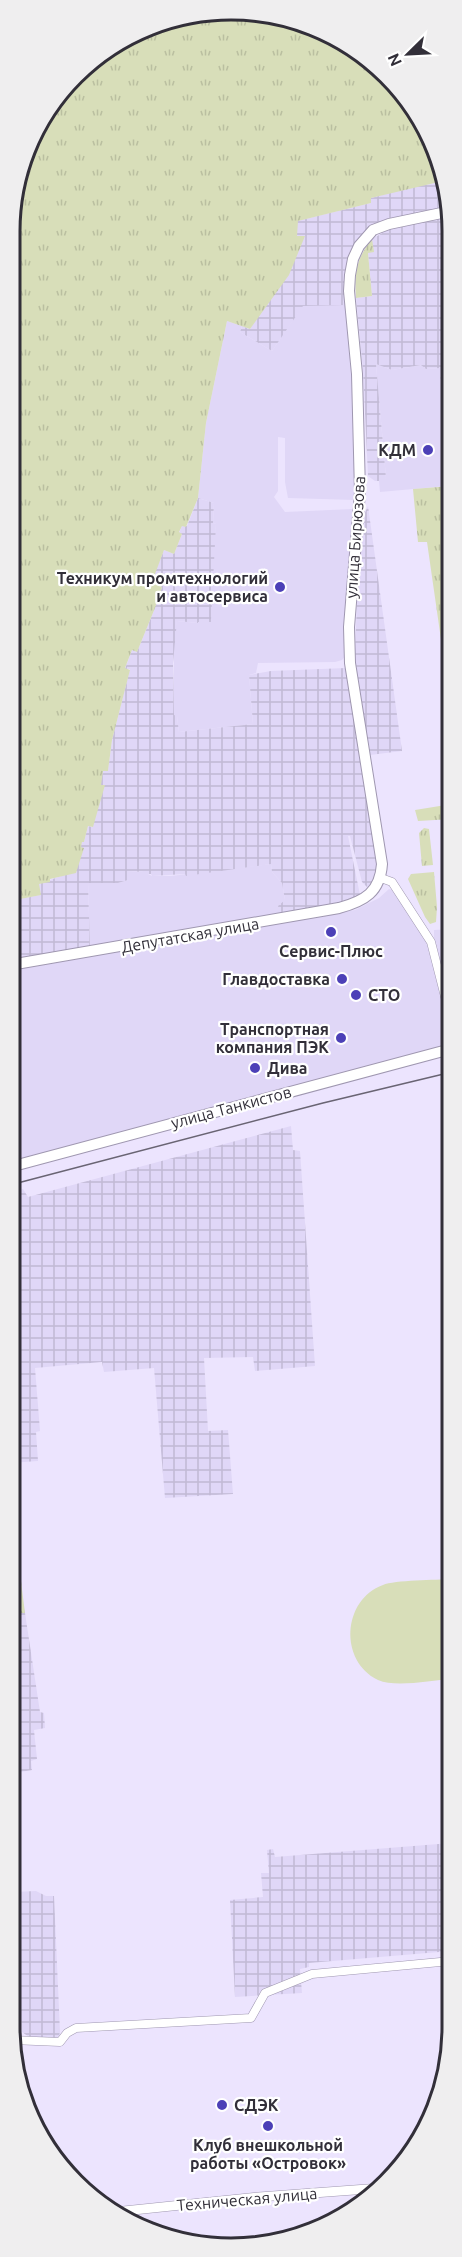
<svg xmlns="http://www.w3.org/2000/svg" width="462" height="2257" viewBox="0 0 462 2257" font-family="Ubuntu,sans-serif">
<defs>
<pattern id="industrial-grid" width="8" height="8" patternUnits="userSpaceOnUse" patternTransform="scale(1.5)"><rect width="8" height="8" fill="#e0d7f7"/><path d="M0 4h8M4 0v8" fill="none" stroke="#c1b9d4"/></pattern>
<pattern id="grass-tufts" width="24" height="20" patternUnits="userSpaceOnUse" patternTransform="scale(1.5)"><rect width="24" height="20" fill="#d8deb9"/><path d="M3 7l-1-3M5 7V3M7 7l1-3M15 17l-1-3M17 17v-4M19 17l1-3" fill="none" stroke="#babfa0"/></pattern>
</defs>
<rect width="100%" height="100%" fill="#ece4fe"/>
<path fill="#e0d7f7" d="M 303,305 L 346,305 L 352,363 L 355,500 L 288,498 L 285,482 L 285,438 L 278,437 L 278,491 L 274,497 L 285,512 L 353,509 L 346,655 L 342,660 L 335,662 L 258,663 L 256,673 L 249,675 L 253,724 L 179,732 L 177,716 L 174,716 L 174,634 L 177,621 L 198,623 L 213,555 L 216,524 L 213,523 L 214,503 L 198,498 L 206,423 L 227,321 L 242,326 L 240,332 L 272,351 Z
M 376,364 L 392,370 L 422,365 L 426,369 L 440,368 L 447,486 L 380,492 L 379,481 L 386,478 Z
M 271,864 L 272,872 L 282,883 L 285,900 L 280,915 L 90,948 L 88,882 L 118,883 L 128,880 L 128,871 L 144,872 L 152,876 L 171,876 Z
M 389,889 L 392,890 L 429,943 L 450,1031 L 447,1039 L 438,1047 L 10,1163 L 10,971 L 355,910 L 379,898 Z
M 452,929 L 452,1005 L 434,941 L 434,930 Z"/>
<path fill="url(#industrial-grid)" d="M 443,181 L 450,207 L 365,232 L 346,305 L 303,306 L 272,351 L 240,332 L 242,326 L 250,329 L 304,236 L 297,236 L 297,221 L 371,203 L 371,198 L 424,184 L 426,185 Z
M 452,216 L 452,506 L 451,486 L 447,486 L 440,368 L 426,369 L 421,365 L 392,370 L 376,364 L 386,478 L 383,481 L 375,481 L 368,476 L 363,370 L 356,298 L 372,296 L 368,253 L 372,239 L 391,228 Z
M 198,498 L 214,503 L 213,523 L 216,524 L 211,620 L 211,622 L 198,622 L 198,623 L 177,621 L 173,663 L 174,715 L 177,716 L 179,732 L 253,724 L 249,675 L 271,671 L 346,668 L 378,865 L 373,884 L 368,888 L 362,882 L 350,836 L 348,836 L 360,895 L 340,902 L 280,915 L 278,906 L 285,900 L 282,883 L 272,872 L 271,864 L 186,876 L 185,874 L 152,876 L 151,874 L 144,874 L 144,872 L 128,871 L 128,880 L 118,883 L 88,883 L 90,948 L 10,960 L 10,901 L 40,895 L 38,884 L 70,873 L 83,848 L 80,847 L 82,842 L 84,842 L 88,826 L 92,827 L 104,785 L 101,785 L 101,777 L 103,770 L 108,771 L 112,740 L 130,669 L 125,669 L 132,650 L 137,652 L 155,608 L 162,587 L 151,582 L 164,550 L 174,554 L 182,534 L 179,533 L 182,526 L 187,526 Z
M 368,506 L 402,751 L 370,755 L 359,698 L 355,651 L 359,554 L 363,517 Z
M 291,1126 L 293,1150 L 300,1151 L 315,1366 L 255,1371 L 253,1357 L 204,1358 L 208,1431 L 228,1430 L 233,1494 L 165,1498 L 154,1368 L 104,1372 L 102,1362 L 35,1368 L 40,1431 L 36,1432 L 38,1461 L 10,1463 L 10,1193 L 23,1189 L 28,1197 Z
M 22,1611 L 25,1613 L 40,1712 L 44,1713 L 45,1728 L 34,1730 L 37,1759 L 31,1761 L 32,1770 L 9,1774 L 9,1613 Z
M 451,1843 L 451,1951 L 309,1963 L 309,1967 L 300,1969 L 302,1993 L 235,1997 L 230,1900 L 263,1897 L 261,1873 L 269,1873 L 267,1850 L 273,1849 L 275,1857 Z
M 36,1891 L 46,1896 L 54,1896 L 60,2032 L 59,2036 L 55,2038 L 29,2037 L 22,2032 L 14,1892 Z"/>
<path fill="url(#grass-tufts)" d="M 260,11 L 329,32 L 388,74 L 430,133 L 443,181 L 371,198 L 371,203 L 298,221 L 297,236 L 305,236 L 289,275 L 250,329 L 227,321 L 206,423 L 198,498 L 186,527 L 182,526 L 179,532 L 182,534 L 174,554 L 164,550 L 152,582 L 162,587 L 155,608 L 137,652 L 132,650 L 125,668 L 130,670 L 112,740 L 108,771 L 103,771 L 101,785 L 105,785 L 93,827 L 88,826 L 84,842 L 82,842 L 81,847 L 84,848 L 76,873 L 50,879 L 50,882 L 39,884 L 41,895 L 10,901 L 11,202 L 39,120 L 96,55 L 173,17 Z
M 372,239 L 374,252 L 368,253 L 372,296 L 356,298 C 354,273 356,259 372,239 Z
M 451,486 L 452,506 L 452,716 L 427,542 L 418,542 L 413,489 Z
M 452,804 L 452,819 L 418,821 L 415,810 Z
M 424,828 L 429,829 L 433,865 L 422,866 L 419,833 Z
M 434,872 L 437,907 L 436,922 L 430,924 L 425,917 L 408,879 L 411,874 Z
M 10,1494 L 25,1613 L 9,1613 Z"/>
<path fill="#d8deb9" d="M 451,1579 L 451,1679 C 432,1680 396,1688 378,1680 C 339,1661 342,1600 383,1585 C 394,1580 437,1580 451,1579 Z"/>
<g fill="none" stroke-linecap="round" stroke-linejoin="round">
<g stroke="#9f97b0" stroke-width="9">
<path id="minor" d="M 381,878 L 392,882 L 431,942 L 452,1024
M 447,1050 L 452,1036
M 12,2040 L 60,2042 L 67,2033 L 76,2028 L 251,2018 L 265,1993 L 312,1974 L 451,1961"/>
</g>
<g stroke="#9f97b0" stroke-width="10">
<path id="tertiary" d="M 9,2008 L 9,2026
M 114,2212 L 259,2197 L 381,2188"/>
</g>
<g stroke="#9f97b0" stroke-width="12">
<path id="secondary" d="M 10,965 L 339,908 C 365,901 380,892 382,864 L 350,663 L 349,627 L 360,492 L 357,374 L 349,291 L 350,275 L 353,259 L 359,246 L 373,230 L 389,224 L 451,211
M 10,1167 L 447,1050 L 452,1052"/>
</g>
<use href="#minor" stroke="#fff" stroke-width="8"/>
<use href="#tertiary" stroke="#fff" stroke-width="9"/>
<use href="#secondary" stroke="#fff" stroke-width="10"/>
<path stroke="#696473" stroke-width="1.5" d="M 10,1185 L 323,1103 L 452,1072"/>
</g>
<g fill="#4c40b7" stroke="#fff" stroke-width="2">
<circle cx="428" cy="450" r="6"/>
<circle cx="280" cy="587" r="6"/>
<circle cx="331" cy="932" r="6"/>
<circle cx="342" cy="979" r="6"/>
<circle cx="356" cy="995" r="6"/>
<circle cx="341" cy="1038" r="6"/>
<circle cx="255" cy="1068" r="6"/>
<circle cx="222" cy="2105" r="6"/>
<circle cx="268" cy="2126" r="6"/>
</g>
<g text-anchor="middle" stroke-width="4.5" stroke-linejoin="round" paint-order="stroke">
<g font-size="16" font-weight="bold" fill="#322f39" stroke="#fff" text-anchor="end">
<text x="416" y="456">КДМ</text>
<text x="268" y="584">Техникум промтехнологий<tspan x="268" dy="18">и автосервиса</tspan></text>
<text x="331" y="957" text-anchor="middle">Сервис-Плюс</text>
<text x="330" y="985">Главдоставка</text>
<text x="368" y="1001" text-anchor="start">СТО</text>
<text x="329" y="1035">Транспортная<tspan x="329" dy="18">компания ПЭК</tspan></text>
<text x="267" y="1074" text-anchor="start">Дива</text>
<text x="234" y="2111" text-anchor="start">СДЭК</text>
<text x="268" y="2151" text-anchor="middle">Клуб внешкольной<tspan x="268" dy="18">работы «Островок»</tspan></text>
</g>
<g font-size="16" fill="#322f39" stroke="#fff">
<text transform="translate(355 537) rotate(-86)" y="6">улица Бирюзова</text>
<text transform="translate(190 935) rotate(-10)" y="6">Депутатская улица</text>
<text transform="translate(231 1107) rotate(-15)" y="6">улица Танкистов</text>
<text transform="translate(247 2199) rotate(-5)" y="6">Техническая улица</text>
</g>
</g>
<path d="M0 0H462V2257H0ZM231 20H231A211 211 0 0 1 442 231V2027A211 211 0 0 1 231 2238H231A211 211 0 0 1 20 2027V231A211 211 0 0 1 231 20Z" fill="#efeeef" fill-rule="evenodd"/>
<path fill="none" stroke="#322f39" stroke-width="3" d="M231 20H231A211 211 0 0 1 442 231V2027A211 211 0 0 1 231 2238H231A211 211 0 0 1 20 2027V231A211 211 0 0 1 231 20Z"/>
<g transform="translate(408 54) rotate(246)" stroke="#ffffff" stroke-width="4.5" paint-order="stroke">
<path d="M0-4.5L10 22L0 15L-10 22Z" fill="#322f39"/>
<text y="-9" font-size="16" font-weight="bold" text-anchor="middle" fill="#322f39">N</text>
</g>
</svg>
